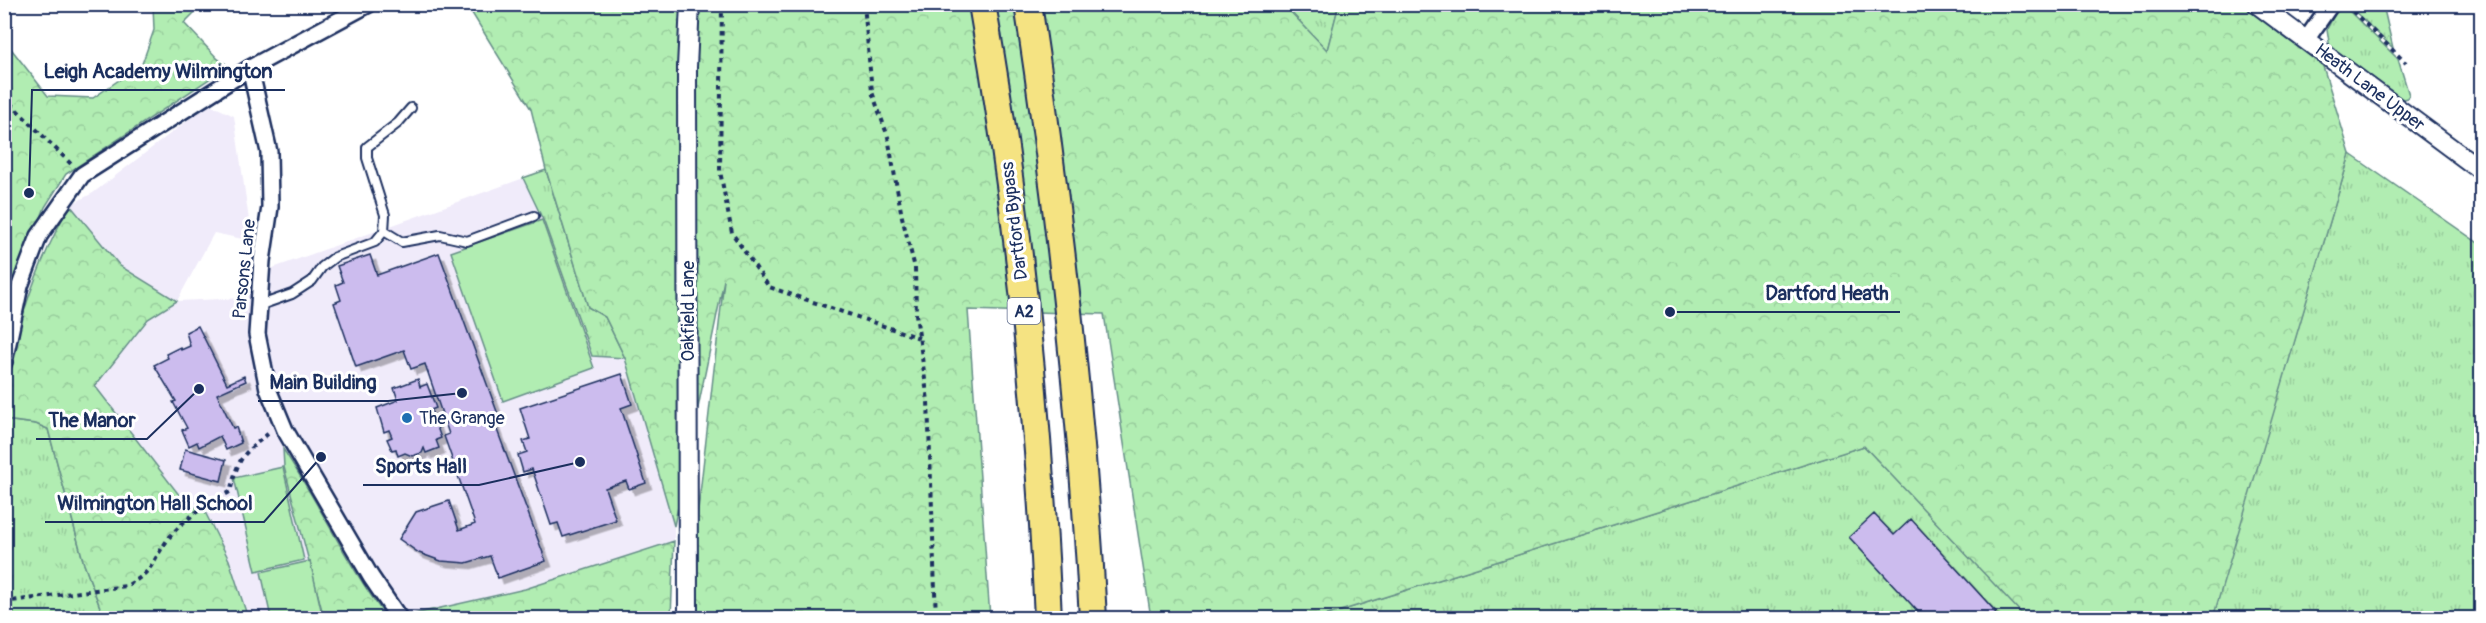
<svg xmlns="http://www.w3.org/2000/svg" width="2486" height="623" viewBox="0 0 2486 623" font-family="Pangolin,sans-serif">
<defs>
<pattern id="grass-tufts" width="24" height="20" patternUnits="userSpaceOnUse" patternTransform="scale(1.5)"><rect width="24" height="20" fill="#b1edb2"/><path d="M3 7l-1-3M5 7V3M7 7l1-3M15 17l-1-3M17 17v-4M19 17l1-3" fill="none" stroke="#98cc9c"/></pattern>
<pattern id="forest-crowns" width="20" height="18" patternUnits="userSpaceOnUse" patternTransform="scale(1.5)"><rect width="20" height="18" fill="#b1edb2"/><path d="M2 6a3 3 0 1 1 6 0M12 15a3 3 0 1 1 6 0" fill="none" stroke="#98cc9c"/></pattern>
<filter id="shadow"><feDropShadow dx="5.5" dy="5.5" stdDeviation="0" flood-color="#0004"/></filter>
</defs>
<rect width="100%" height="100%" fill="#fff"/>
<filter id="ink" filterUnits="userSpaceOnUse"><feTurbulence type="fractalNoise" baseFrequency=".0167" numOctaves="2"/><feDisplacementMap in="SourceGraphic" scale="12" xChannelSelector="R" yChannelSelector="G"/><feConvolveMatrix kernelMatrix="1 2 1 2 8 2 1 2 1" color-interpolation-filters="sRGB"/></filter>
<g filter="url(#ink)">
<path fill="#f0ebfa" d="M 209,104 L 234,116 L 252,241 L 214,233 L 177,301 L 244,298 L 248,277 L 546,170 L 588,307 L 605,317 L 625,358 L 674,526 L 674,541 L 525,589 L 403,618 L 5,618 L 4,413 L 48,244 L 70,205 L 93,193 Z"/>
<path fill="url(#grass-tufts)" stroke="#668e88" stroke-width="1.5" d="M 1284,5 L 1339,5 L 1327,51 Z
M 2339,6 L 2346,8 L 2398,59 L 2409,95 L 2407,98 L 2403,99 L 2330,48 L 2327,29 Z
M 2349,6 L 2383,5 L 2393,48 Z
M 2350,154 L 2481,245 L 2481,618 L 2212,618 Z
M 546,170 L 588,307 L 605,317 L 625,358 L 592,356 L 544,222 L 523,178 Z
M 4,420 L 36,424 L 48,429 L 84,564 L 104,618 L 5,618 Z
M 1864,446 L 2027,618 L 1318,618 Z"/>
<path fill="url(#forest-crowns)" stroke="#668e88" stroke-width="1.5" d="M 1339,4 L 2296,5 L 2273,28 L 2322,63 L 2350,154 L 2213,618 L 2026,618 L 1864,446 L 1318,618 L 1151,618 L 1104,314 L 968,310 L 990,618 L 697,618 L 697,520 L 724,280 L 674,526 L 625,358 L 605,317 L 588,307 L 546,170 L 531,109 L 467,5 L 1284,5 L 1327,50 Z
M 153,5 L 202,5 L 184,23 L 218,59 L 229,66 L 66,174 L 45,207 L 5,312 L 5,41 L 48,96 L 93,98 L 142,64 L 154,30 Z
M 70,205 L 120,266 L 177,301 L 148,319 L 95,386 L 183,500 L 205,512 L 229,560 L 248,618 L 104,618 L 84,564 L 48,429 L 36,424 L 5,420 C 4,353 37,263 70,205 Z
M 283,449 C 320,504 347,565 387,618 L 324,618 L 284,467 Z
M 674,541 L 671,618 L 418,618 L 414,614 L 525,589 Z"/>
<path fill="#b1edb2" stroke="#668e88" stroke-width="1.5" d="M 542,220 L 594,368 L 503,401 L 451,252 Z
M 283,467 L 304,560 L 256,571 L 234,478 Z
M 310,561 L 323,618 L 271,618 L 261,572 Z"/>
<path fill="#ccbcee" stroke="#1b2f5e" stroke-width="1.5" filter="url(#shadow)" d="M 439,253 L 499,417 L 493,419 L 546,561 L 498,578 L 490,556 L 466,563 L 441,561 L 419,553 L 399,539 L 416,512 L 449,501 L 459,530 L 475,524 L 444,436 L 449,434 L 425,364 L 411,369 L 404,350 L 356,367 L 334,303 L 341,300 L 336,285 L 343,282 L 337,266 L 370,255 L 377,275 Z
M 198,326 L 227,384 L 244,376 L 246,381 L 217,394 L 233,428 L 236,427 L 241,443 L 226,450 L 220,436 L 199,447 L 197,442 L 189,446 L 182,430 L 187,428 L 173,402 L 176,401 L 154,365 L 168,358 L 166,354 L 180,347 L 181,350 L 190,346 L 186,332 Z
M 622,374 L 632,404 L 621,408 L 646,483 L 629,489 L 626,481 L 605,488 L 616,520 L 563,537 L 558,523 L 551,525 L 532,469 L 523,472 L 518,455 L 527,452 L 523,441 L 530,439 L 520,408 Z
M 418,379 L 420,387 L 427,384 L 436,408 L 431,410 L 441,438 L 436,440 L 439,448 L 426,453 L 424,448 L 422,453 L 412,456 L 405,453 L 398,456 L 396,449 L 392,450 L 387,439 L 392,437 L 389,430 L 384,432 L 377,408 L 398,400 L 394,388 Z
M 185,449 L 226,460 L 221,481 L 180,470 Z
M 1874,514 L 1894,535 L 1911,519 L 1996,612 L 1989,618 L 1924,618 L 1849,537 Z"/>
<g fill="none" stroke-linecap="round" stroke-linejoin="round">
<g stroke="#1b2f5e" stroke-width="12">
<path id="service" d="M 384,231 L 402,242 L 440,235 L 467,241 L 534,216
M 258,306 L 292,294 L 312,281 L 322,267 L 335,257 L 375,242 L 384,231 L 385,215 L 367,158 L 367,147 L 398,123 L 411,108"/>
</g>
<g stroke="#1b2f5e" stroke-width="20">
<path id="minor" d="M 2306,40 L 2331,4
M 250,68 L 269,152 L 270,207 L 262,261 L 257,334 L 268,389 L 285,430 L 371,577 L 399,618
M 4,362 L 20,286 L 39,236 L 82,175 L 250,68 L 369,4"/>
</g>
<g stroke="#1b2f5e" stroke-width="22">
<path id="tertiary" d="M 2257,4 L 2482,171
M 688,618 L 687,67 L 690,4"/>
</g>
<g stroke="#1b2f5e" stroke-width="30">
<path id="trunk" d="M 982,4 C 1018,207 1039,413 1048,618
M 1028,4 C 1059,209 1082,412 1093,618"/>
</g>
<path stroke="#1b2f5e" stroke-width="4" stroke-dasharray="4.5 4.5" stroke-linecap="butt" d="M 722,4 L 720,171 L 732,233 L 769,287 L 919,338
M 864,4 L 872,92 L 888,137 L 902,217 L 915,268 L 916,314 L 928,401 L 936,618
M 2346,5 L 2406,63
M 4,97 L 71,164
M 4,602 L 126,586 C 153,572 150,565 166,542 C 182,519 206,505 230,492 C 239,456 241,456 269,433"/>
<use href="#service" stroke="#fff" stroke-width="8"/>
<use href="#minor" stroke="#fff" stroke-width="15"/>
<use href="#tertiary" stroke="#fff" stroke-width="18"/>
<use href="#trunk" stroke="#f5e382" stroke-width="26"/>
</g>
</g>
<circle fill="#1f6fb2" stroke="#fff" stroke-width="2" cx="407" cy="418" r="6"/>
<g text-anchor="middle" stroke-width="6" stroke-linejoin="round" paint-order="stroke">
<rect fill="#fff" stroke="#5f6d8e" stroke-width="1.5" x="1007.5" y="298" width="33" height="26" rx="4.5"/>
<g font-size="16" font-weight="bold" fill="#1b2f5e">
<text x="1024" y="317">A2</text>
</g>
<g font-size="18" fill="#1b2f5e" stroke="#fff">
<text transform="translate(2370 87) rotate(37)" y="6">Heath Lane Upper</text>
<text transform="translate(1014 221) rotate(-97)" y="6">Dartford Bypass</text>
<text transform="translate(244 269) rotate(-84)" y="6">Parsons Lane</text>
<text transform="translate(688 311) rotate(-90)" y="6">Oakfield Lane</text>
</g>
<g font-size="18" fill="#1b2f5e" stroke="#fff" text-anchor="start">
<text x="419" y="424">The Grange</text>
</g>
</g>
<path fill="none" stroke="#1b2f5e" stroke-width="2" d="M29 193L32 90H285M1670 312L1753 312H1900M462 393L388 401H258M199 389L147 439H36M580 462L479 485H363M321 457L264 522H45"/>
<g fill="#1b2f5e" stroke="#fff" stroke-width="2">
<circle cx="29" cy="193" r="6"/>
<circle cx="1670" cy="312" r="6"/>
<circle cx="462" cy="393" r="6"/>
<circle cx="199" cy="389" r="6"/>
<circle cx="580" cy="462" r="6"/>
<circle cx="321" cy="457" r="6"/>
</g>
<g font-size="20" text-anchor="middle" font-weight="bold" fill="#1b2f5e" stroke="#fff" stroke-width="6" stroke-linejoin="round" paint-order="stroke">
<text x="158" y="78">Leigh Academy Wilmington</text>
<text x="1827" y="300">Dartford Heath</text>
<text x="323" y="389">Main Building</text>
<text x="92" y="427">The Manor</text>
<text x="421" y="473">Sports Hall</text>
<text x="155" y="510">Wilmington Hall School</text>
</g>
<rect width="2486" height="623" fill="none" stroke="#fff" stroke-width="24"/>
<rect x="12" y="12" width="2462" height="599" fill="none" stroke="#1b2f5e" stroke-width="2" filter="url(#ink)"/>
</svg>
